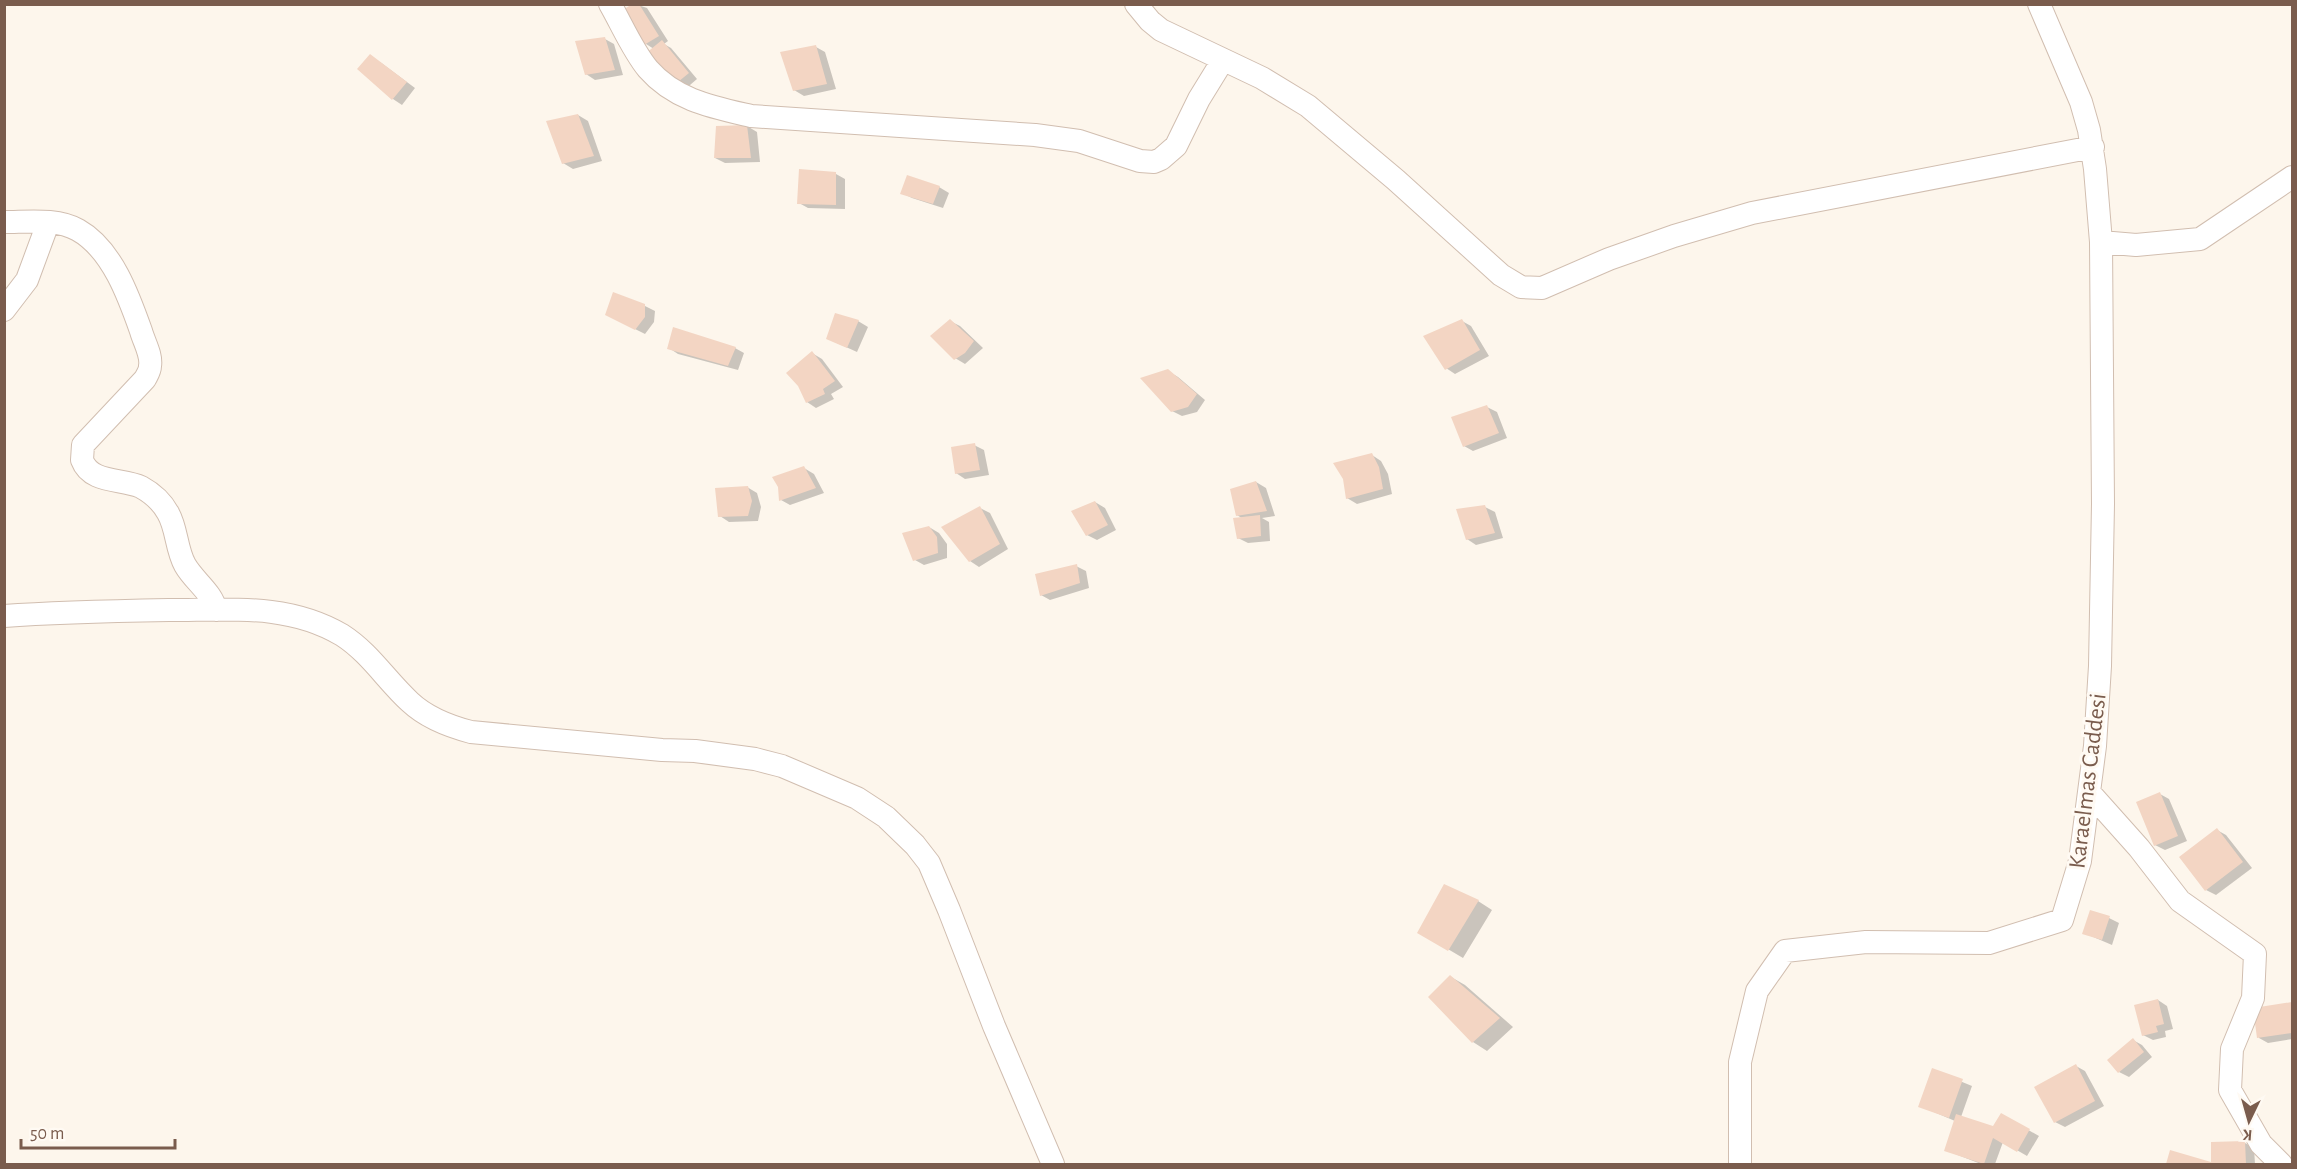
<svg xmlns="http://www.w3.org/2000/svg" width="2297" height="1169" viewBox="0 0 2297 1169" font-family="'Alegreya Sans',sans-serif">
<rect width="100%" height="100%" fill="#fdf6ec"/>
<path fill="#0003" d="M 635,4 L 647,8 L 668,41 L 664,44 L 671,48 L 697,79 L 683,91 L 654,49 L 646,44 Z
M 605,39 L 614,44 L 623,75 L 595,80 L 586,74 Z
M 816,47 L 825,52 L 836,89 L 804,96 L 794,90 Z
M 380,62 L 415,88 L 402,105 L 393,99 L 359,69 Z
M 578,115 L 588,121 L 602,161 L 573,169 L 563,163 Z
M 747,126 L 757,132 L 760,162 L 725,163 L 715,158 Z
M 836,174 L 845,179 L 845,209 L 808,208 L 799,203 Z
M 939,187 L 949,193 L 943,208 L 912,198 L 902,193 Z
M 645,306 L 655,311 L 654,322 L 645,334 L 617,320 Z
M 858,321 L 868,327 L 857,352 L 837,343 Z
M 950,321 L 960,326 L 983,348 L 965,364 L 955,358 Z
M 1462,321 L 1471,326 L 1489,356 L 1455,374 L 1446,368 Z
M 669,348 L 735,348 L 744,353 L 738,370 L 678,354 Z
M 812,353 L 822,359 L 843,387 L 831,394 L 834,399 L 816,408 L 807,402 Z
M 1168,371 L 1178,377 L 1205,400 L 1197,412 L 1182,416 L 1172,411 Z
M 1487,407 L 1497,412 L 1507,438 L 1473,451 L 1464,446 Z
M 974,445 L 984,450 L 989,475 L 965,479 L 956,473 Z
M 1372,455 L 1381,461 L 1388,474 L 1392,494 L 1357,504 L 1347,498 Z
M 804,468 L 814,474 L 824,493 L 790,505 L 781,500 Z
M 1256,482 L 1266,488 L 1275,516 L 1262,518 L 1269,522 L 1270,541 L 1248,543 L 1238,538 L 1243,519 L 1237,515 Z
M 747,487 L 757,493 L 761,507 L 758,521 L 729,522 L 720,516 Z
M 1095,502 L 1105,508 L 1116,530 L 1097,540 L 1087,535 Z
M 1485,507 L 1495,512 L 1503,538 L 1476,545 L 1467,539 Z
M 980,508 L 990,513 L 1008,549 L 979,567 L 970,561 Z
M 929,527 L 939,533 L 947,544 L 947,558 L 924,565 L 915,560 Z
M 1076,566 L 1086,571 L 1089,588 L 1050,600 L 1041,595 Z
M 2160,794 L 2169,799 L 2187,841 L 2165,850 L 2155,845 Z
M 2217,830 L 2226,835 L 2252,868 L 2216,895 L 2206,890 Z
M 1478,901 L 1492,910 L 1463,958 L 1419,932 Z
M 2109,918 L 2119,923 L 2112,945 L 2084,933 Z
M 1451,977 L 1465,985 L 1513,1027 L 1487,1051 L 1473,1042 Z
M 2158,1000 L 2167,1006 L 2173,1029 L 2165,1031 L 2166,1037 L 2153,1040 L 2143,1035 Z
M 2292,1004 L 2292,1039 L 2268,1043 L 2259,1038 L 2254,1009 Z
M 2133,1040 L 2142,1045 L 2152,1057 L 2129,1077 L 2119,1072 Z
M 2076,1066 L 2085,1071 L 2104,1106 L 2065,1127 L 2055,1122 Z
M 1933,1070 L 1972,1086 L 1961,1117 L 1994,1128 L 2002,1115 L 2039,1136 L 2027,1156 L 2003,1142 L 1995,1164 L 1981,1164 L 1945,1150 L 1955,1121 L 1920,1106 Z
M 2245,1143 L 2254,1148 L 2255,1164 L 2167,1164 L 2171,1152 L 2213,1164 L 2212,1144 Z"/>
<path fill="#f3d5c3" d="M 632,4 L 639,4 L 659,36 L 644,45 L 623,10 Z
M 605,37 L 615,70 L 585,75 L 575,41 Z
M 662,40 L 689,73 L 673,86 L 645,54 Z
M 816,45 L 827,84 L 793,91 L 780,52 Z
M 370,54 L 407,82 L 392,100 L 357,69 Z
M 578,114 L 594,156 L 562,164 L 546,121 Z
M 747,125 L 751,158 L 714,158 L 716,126 Z
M 799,169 L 836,172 L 836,205 L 797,204 Z
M 907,175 L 940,186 L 933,204 L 900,194 Z
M 613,292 L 645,304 L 645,317 L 635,330 L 605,315 Z
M 835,313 L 859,320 L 847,348 L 826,339 Z
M 950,319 L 974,341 L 965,353 L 954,360 L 930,336 Z
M 1462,319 L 1480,350 L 1445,370 L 1423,336 Z
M 673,327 L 736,347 L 728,366 L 667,349 Z
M 812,351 L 835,381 L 823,389 L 825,394 L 806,403 L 798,386 L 786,373 Z
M 1168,369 L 1197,394 L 1188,407 L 1171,412 L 1140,378 Z
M 1487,405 L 1499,433 L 1463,447 L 1451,417 Z
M 975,443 L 980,470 L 955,474 L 951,447 Z
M 1372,453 L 1379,467 L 1383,489 L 1346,499 L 1343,479 L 1333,463 Z
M 804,466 L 816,488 L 779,501 L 778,487 L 772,477 Z
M 1256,481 L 1267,511 L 1236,516 L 1230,489 Z
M 748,486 L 752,501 L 748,516 L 718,517 L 715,488 Z
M 1095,501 L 1108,525 L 1086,536 L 1071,511 Z
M 1485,505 L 1495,533 L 1466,540 L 1456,509 Z
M 980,506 L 1000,544 L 969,562 L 941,527 Z
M 1260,515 L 1261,536 L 1237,539 L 1233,518 Z
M 929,526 L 937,537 L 938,553 L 913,561 L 902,533 Z
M 1077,564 L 1080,583 L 1040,596 L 1035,574 Z
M 2160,792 L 2178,836 L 2154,846 L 2136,802 Z
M 2217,828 L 2243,862 L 2205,891 L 2179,857 Z
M 1444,884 L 1479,900 L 1448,951 L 1417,933 Z
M 2090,910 L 2110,916 L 2102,940 L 2082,934 Z
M 1450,975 L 1500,1018 L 1472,1043 L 1428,997 Z
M 2158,999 L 2164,1024 L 2156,1026 L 2158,1032 L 2142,1036 L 2134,1005 Z
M 2292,1002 L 2292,1033 L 2257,1038 L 2253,1008 Z
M 2133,1038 L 2144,1052 L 2118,1073 L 2107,1060 Z
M 2076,1064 L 2095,1101 L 2054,1123 L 2034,1087 Z
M 1932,1068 L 1963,1079 L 1949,1118 L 1918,1107 Z
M 2001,1113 L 2030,1129 L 2017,1152 L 1993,1138 L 1984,1164 L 1944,1151 L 1956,1114 L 1993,1126 Z
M 2245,1141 L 2246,1164 L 2166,1164 L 2170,1150 L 2211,1162 L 2211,1142 Z"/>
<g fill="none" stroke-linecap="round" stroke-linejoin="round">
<g stroke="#d1beb0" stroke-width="24">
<path id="street" d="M 610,4 C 622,25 633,51 648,69 C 675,100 712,107 751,116 L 1035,135 L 1079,141 L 1140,161 L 1154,162 L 1161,159 L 1176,146 L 1199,99 L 1223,60
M 1136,4 L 1150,21 L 1161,30 L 1262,78 L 1308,106 L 1396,180 L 1501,275 L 1521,287 L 1542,288 L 1609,259 L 1674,236 L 1752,213 L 2093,147
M 4,222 C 28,222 57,218 78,230 C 112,249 129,297 141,331 C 144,342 152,355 150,366 C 150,371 147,375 145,379 L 83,445 L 82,460 C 91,484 122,478 141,487 C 152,493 162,502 168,513 C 177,528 176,549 185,565 C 194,581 212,592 216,610
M 2101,242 L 2136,245 L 2200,239 L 2292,177
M 4,310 L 27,280 L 48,223
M 4,616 C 59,612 114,611 169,610 C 229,610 288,603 342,635 C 370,653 386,680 410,702 C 427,718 448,726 471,732 L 662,750 L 695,751 L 755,759 L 782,766 L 857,798 L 886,817 L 915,845 L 929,863 L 949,910 L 994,1026 L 1053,1164
M 2089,792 L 2139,848 L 2180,901 L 2255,954 L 2253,998 L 2232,1049 L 2230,1090 L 2261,1144 L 2281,1164
M 1740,1164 L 1740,1062 L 1757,991 L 1785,951 L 1866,942 L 1989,943 L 2062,920 L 2080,861 L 2095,746 L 2100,666 L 2103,504 L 2101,242 L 2095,169 L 2089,130 L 2081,102 L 2039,4"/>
</g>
<use href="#street" stroke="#fff" stroke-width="22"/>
</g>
<g text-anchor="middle" stroke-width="6" stroke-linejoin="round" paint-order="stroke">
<g font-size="24" fill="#7a5c4d" stroke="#fffaf3">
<text transform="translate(2087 781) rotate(-83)" y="8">Karaelmas Caddesi</text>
</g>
</g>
<rect width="2297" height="1169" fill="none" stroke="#7a5c4d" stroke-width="12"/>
<g transform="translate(2249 1121) rotate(185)" stroke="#fffaf3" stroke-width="4.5" paint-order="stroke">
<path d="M0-4.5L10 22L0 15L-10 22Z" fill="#7a5c4d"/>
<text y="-9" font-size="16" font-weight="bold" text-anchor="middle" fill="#7a5c4d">K</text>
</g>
<path d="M21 1139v9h154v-9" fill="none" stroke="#7a5c4d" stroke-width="3"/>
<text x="30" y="1139" font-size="18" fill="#7a5c4d" stroke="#fffaf3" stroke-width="4.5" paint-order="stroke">50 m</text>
</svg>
